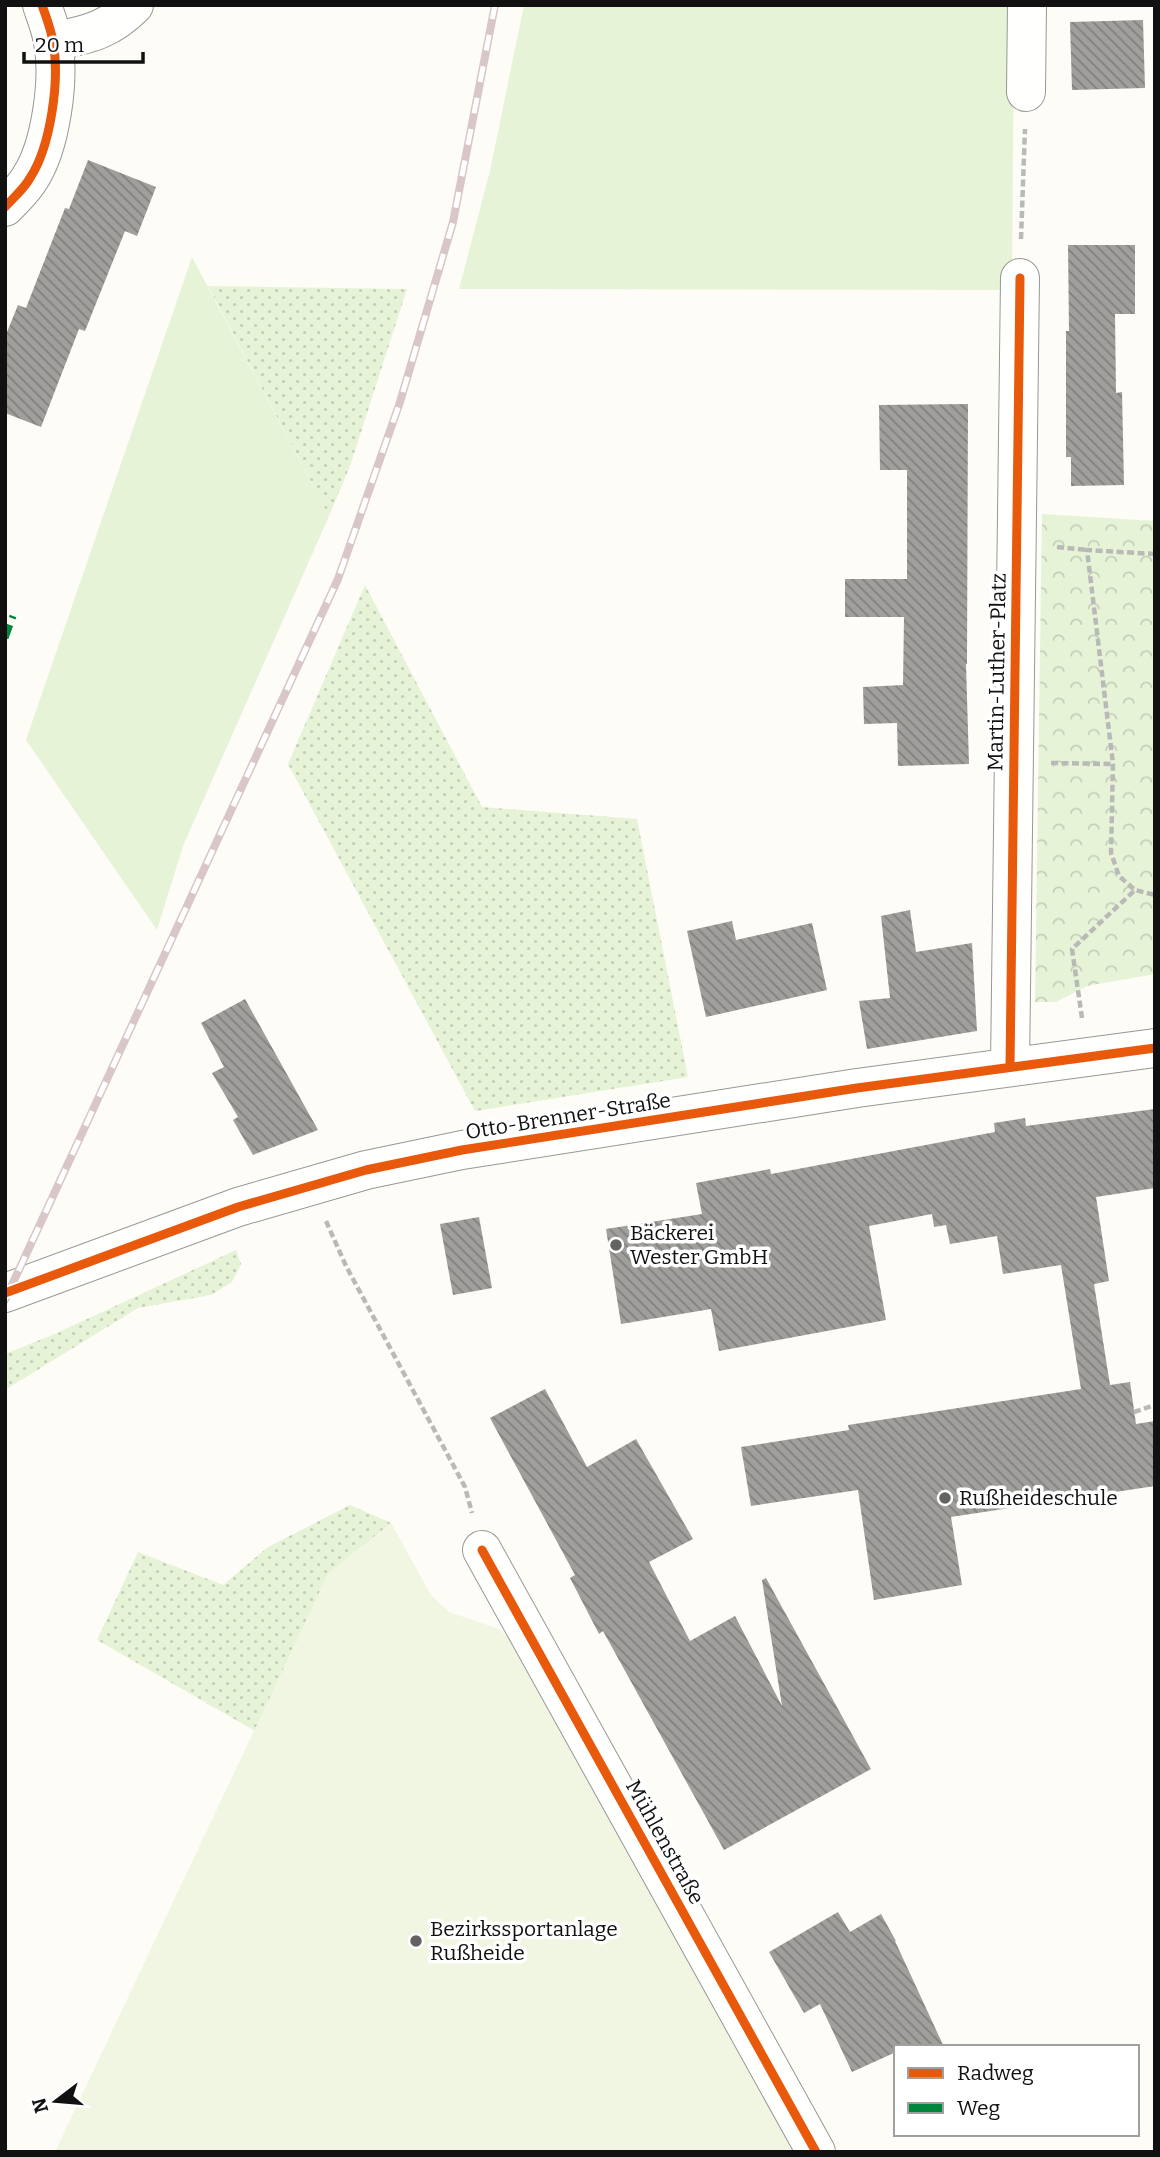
<svg xmlns="http://www.w3.org/2000/svg" width="1160" height="2157" viewBox="0 0 1160 2157" font-family="Bitter,serif">
<defs>
<pattern id="grass-dots" width="8" height="8" patternUnits="userSpaceOnUse" patternTransform="scale(1.75)"><rect width="8" height="8" fill="#e7f3d7"/><path d="M2 2h.1M6 6h.1" fill="none" stroke="#c5cfb8" stroke-width="1.8" stroke-linecap="round"/></pattern>
<pattern id="park-crowns" width="20" height="18" patternUnits="userSpaceOnUse" patternTransform="scale(1.75)"><rect width="20" height="18" fill="#e7f3d7"/><path d="M2 6a3 3 0 1 1 6 0M12 15a3 3 0 1 1 6 0" fill="none" stroke="#c5cfb8"/></pattern>
<pattern id="building-back-hatch" width="6" height="6" patternUnits="userSpaceOnUse" patternTransform="scale(1.75)"><rect width="6" height="6" fill="#a19f9c"/><path d="M-1 5l2 2M0 0l6 6M5-1l2 2" fill="none" stroke="#82807e"/></pattern>
</defs>
<rect width="100%" height="100%" fill="#fdfcf7"/>
<path fill="url(#grass-dots)" d="M 208,286 L 407,289 L 350,466 L 329,516 Z
M 365,585 L 482,807 L 637,819 L 688,1077 L 475,1111 L 288,764 Z
M 236,1250 L 241,1264 L 232,1282 L 211,1295 L 138,1308 L 5,1390 L 5,1354 L 57,1333 Z
M 350,1505 L 391,1523 L 328,1574 L 255,1731 L 97,1640 L 138,1552 L 223,1585 L 268,1547 Z"/>
<path fill="url(#park-crowns)" d="M 1042,514 L 1155,521 L 1155,974 L 1087,986 L 1056,1002 L 1035,1002 Z"/>
<path fill="#e7f3d7" d="M 524,5 L 1014,5 L 1012,290 L 459,289 L 490,171 Z
M 192,257 L 329,516 L 183,846 L 157,930 L 26,740 Z"/>
<path fill="#f0f6e1" d="M 391,1523 L 431,1595 L 449,1612 L 499,1629 L 513,1643 L 793,2152 L 55,2152 L 328,1574 Z"/>
<path fill="url(#building-back-hatch)" d="M 1143,20 L 1145,88 L 1072,90 L 1070,22 Z
M 88,160 L 156,187 L 137,236 L 125,231 L 85,331 L 79,329 L 41,427 L 5,413 L 5,337 L 18,305 L 26,308 L 65,208 L 69,209 Z
M 1068,245 L 1135,245 L 1135,314 L 1115,314 L 1116,393 L 1122,392 L 1124,485 L 1071,486 L 1071,457 L 1066,457 L 1066,331 L 1069,331 Z
M 968,404 L 967,664 L 966,664 L 969,764 L 898,766 L 897,723 L 864,724 L 863,687 L 903,685 L 904,617 L 845,617 L 845,579 L 907,579 L 907,470 L 880,470 L 879,405 Z
M 910,910 L 916,952 L 972,943 L 977,1031 L 867,1049 L 859,1001 L 890,998 L 881,916 Z
M 732,921 L 736,940 L 812,923 L 827,990 L 706,1017 L 687,931 Z
M 245,999 L 318,1130 L 253,1155 L 233,1120 L 238,1117 L 212,1073 L 224,1067 L 201,1023 Z
M 1155,1109 L 1155,1188 L 1096,1197 L 1109,1281 L 1094,1284 L 1110,1385 L 1130,1382 L 1136,1424 L 1155,1421 L 1155,1486 L 951,1517 L 962,1585 L 874,1600 L 858,1490 L 751,1506 L 741,1447 L 849,1430 L 848,1425 L 1081,1389 L 1061,1265 L 1003,1274 L 997,1236 L 950,1244 L 946,1225 L 934,1227 L 932,1214 L 869,1226 L 886,1320 L 719,1351 L 711,1309 L 621,1324 L 606,1229 L 702,1214 L 696,1183 L 770,1169 L 771,1174 L 995,1132 L 994,1123 L 1025,1118 L 1026,1126 Z
M 479,1217 L 492,1288 L 453,1295 L 440,1224 Z
M 545,1389 L 587,1467 L 636,1439 L 693,1539 L 649,1562 L 690,1641 L 735,1616 L 782,1706 L 762,1580 L 766,1578 L 871,1769 L 724,1850 L 603,1631 L 599,1634 L 570,1578 L 575,1575 L 490,1418 Z
M 838,1912 L 850,1932 L 881,1914 L 896,1941 L 895,1941 L 944,2047 L 896,2047 L 896,2052 L 852,2072 L 820,2004 L 804,2013 L 769,1952 Z"/>
<g fill="none" stroke-linecap="round" stroke-linejoin="round">
<g stroke="#979795" stroke-width="40">
<path id="minor" d="M 53,42 C 88,34 108,31 134,5
M 1026,92 L 1027,5
M 5,207 C 13,198 24,189 30,178 C 51,146 60,79 53,42 C 51,29 46,17 42,5
M 1010,1067 L 1020,278
M 5,1293 L 238,1207 L 366,1170 L 462,1150 L 857,1088 L 1155,1048
M 482,1550 L 816,2152"/>
</g>
<path stroke="#b9b9b8" stroke-width="4.5" stroke-dasharray="7 3.5" stroke-linecap="butt" d="M 1021,239 L 1025,129
M 1057,547 L 1087,550
M 1155,554 L 1087,550 L 1113,764 L 1111,853 L 1119,876 L 1135,890 L 1155,895
M 1051,763 L 1113,764
M 1082,1018 L 1072,949 L 1135,890
M 326,1221 L 346,1266 L 465,1487 L 472,1513
M 1134,1412 L 1155,1405"/>
<use href="#minor" stroke="#fffffe" stroke-width="38"/>
<g stroke="#d9c6c7" stroke-width="8">
<path id="rail" d="M 5,1300 L 338,579 L 400,402 L 453,222 L 495,5"/>
</g>
<use href="#rail" stroke="#fff" stroke-width="5" stroke-dasharray="16" stroke-linecap="butt"/>
<path stroke="#00873e" stroke-width="7" stroke-dasharray="14 7" stroke-linecap="butt" d="M 5,638 L 13,616"/>
<g stroke="#fff" stroke-width="13">
<path id="cycleway" d="M 5,207 C 13,198 24,189 30,178 C 51,146 60,79 53,42 C 51,29 46,17 42,5
M 1010,1067 L 1020,278
M 5,1293 L 238,1207 L 366,1170 L 462,1150 L 857,1088 L 1155,1048
M 482,1550 L 816,2152"/>
</g>
<use href="#cycleway" stroke="#e8590c" stroke-width="9"/>
</g>
<g fill="#646362" stroke="#fff" stroke-width="2.5">
<circle cx="616" cy="1245" r="7"/>
<circle cx="945" cy="1498" r="7"/>
<circle cx="416" cy="1941" r="7"/>
</g>
<g text-anchor="middle" stroke-width="7" stroke-linejoin="round" paint-order="stroke">
<g font-size="21" fill="#111" stroke="#fff">
<text transform="translate(997 672) rotate(-89)" y="7">Martin-Luther-Platz</text>
<text transform="translate(568 1116) rotate(-9)" y="7">Otto-Brenner-Straße</text>
<text transform="translate(665 1842) rotate(61)" y="7">Mühlenstraße</text>
</g>
<g font-size="21" fill="#111" stroke="#fff" text-anchor="start">
<text x="630" y="1240">Bäckerei<tspan x="630" dy="24">Wester GmbH</tspan></text>
<text x="959" y="1505">Rußheideschule</text>
<text x="430" y="1936">Bezirkssportanlage<tspan x="430" dy="24">Rußheide</tspan></text>
</g>
</g>
<rect width="1160" height="2157" fill="none" stroke="#111111" stroke-width="14"/>
<rect x="894" y="2045" width="245" height="91" fill="#ffffff" stroke="#a0a0a0" stroke-width="2"/>
<rect x="908" y="2068" width="35" height="10" fill="#e8590c" stroke="#a0a0a0" stroke-width="2"/>
<text x="957" y="2080" font-size="21" fill="#111111">Radweg</text>
<rect x="908" y="2103" width="35" height="10" fill="#00873e" stroke="#a0a0a0" stroke-width="2"/>
<text x="957" y="2115" font-size="21" fill="#111111">Weg</text>
<g transform="translate(56 2101) rotate(254)" stroke="#ffffff" stroke-width="5" paint-order="stroke">
<path d="M0-5L12 26L0 18L-12 26Z" fill="#111111"/>
<text y="-10" font-size="19" font-weight="bold" text-anchor="middle" fill="#111111">N</text>
</g>
<path d="M24 52v10h119v-10" fill="none" stroke="#111111" stroke-width="3.5"/>
<text x="35" y="52" font-size="21" fill="#111111" stroke="#ffffff" stroke-width="5" paint-order="stroke">20 m</text>
</svg>
